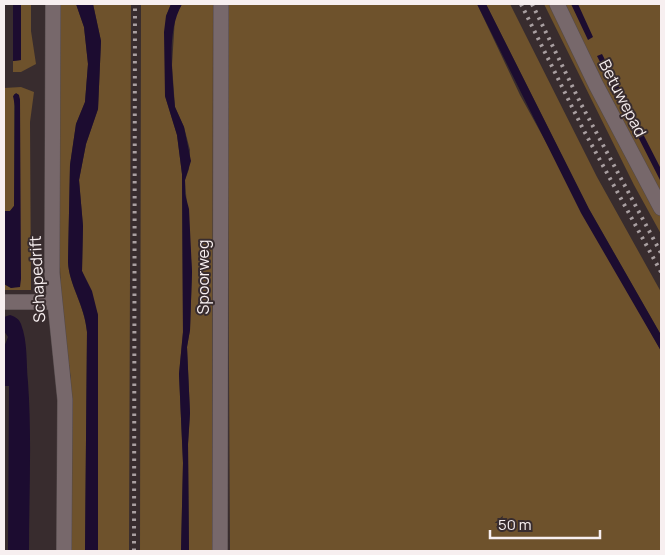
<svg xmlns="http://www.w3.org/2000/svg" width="665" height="555" viewBox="0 0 665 555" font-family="Manrope,sans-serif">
<rect width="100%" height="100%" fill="#382c2e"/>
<path fill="#6e522c" d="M 21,4 L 31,4 L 31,31 L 36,64 L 21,72 L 13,72 L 13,61 L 21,60 Z
M 60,4 L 76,4 L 84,27 L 88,64 L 85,102 L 76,124 L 70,165 L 68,262 C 69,285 85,306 87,332 L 85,551 L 71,551 L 71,380 L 61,305 L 60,266 Z
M 93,4 L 131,4 L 129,551 L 98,551 L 98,315 L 82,271 L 83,226 L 79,180 L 86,144 L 98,109 L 101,41 Z
M 141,4 L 171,4 L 166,16 L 165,96 L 177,135 L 182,174 L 183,332 L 179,374 L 183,463 L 181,551 L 140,551 Z
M 182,4 L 213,4 L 212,551 L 189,551 L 188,444 L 190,413 L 187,347 L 190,330 L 192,272 L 185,180 L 189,169 L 190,150 L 184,127 L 175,107 L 172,65 L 175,17 Z
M 227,4 L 477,4 L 520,95 L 661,351 L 661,551 L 230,551 Z
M 486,4 L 510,4 L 597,177 L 661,292 L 661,335 L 589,209 Z
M 544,4 L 551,4 L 661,217 L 661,234 L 634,185 Z
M 562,4 L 661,4 L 661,199 Z
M 21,87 L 34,92 L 30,122 L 31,290 L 4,290 L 4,284 L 11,288 L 20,285 L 20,100 L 18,94 L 14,94 L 14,206 L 10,211 L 4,211 L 4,88 Z"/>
<path fill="#1c0c30" d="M 13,4 L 21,4 L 21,60 L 13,61 Z
M 76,4 L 93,4 L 101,41 L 98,109 L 86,144 L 79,180 L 83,226 L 82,271 L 92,291 L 98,315 L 98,551 L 85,551 L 87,332 C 85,305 69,285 68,262 L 70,165 L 76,124 L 85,102 L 88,64 L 84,27 Z
M 171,4 L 182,4 C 167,31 172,67 174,97 L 175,107 L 184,127 L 191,161 L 185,180 L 185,194 L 189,209 L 192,272 L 190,330 L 187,347 L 190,413 L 188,444 L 189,551 L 181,551 L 183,463 L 179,374 L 183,332 L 182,174 L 177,135 L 165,96 L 164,32 L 166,16 Z
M 477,4 L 486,4 L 589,209 L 661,335 L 661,351 L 581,213 Z
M 571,4 L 578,4 L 593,37 L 588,40 Z
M 602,54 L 661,169 L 661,182 L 597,56 Z
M 16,93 L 19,95 L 20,100 L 21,279 L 20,287 L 11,288 L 4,284 L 4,211 L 10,211 L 14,206 L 15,106 L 13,96 Z
M 10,315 C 16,317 19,319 21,324 C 28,342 26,363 28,382 C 32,438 29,494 29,551 L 8,551 L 9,386 L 4,386 L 4,347 L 8,337 L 4,331 L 4,317 Z"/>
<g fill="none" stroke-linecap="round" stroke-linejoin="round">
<g stroke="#53494a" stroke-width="16">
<path id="minor" d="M 53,4 L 52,273 L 65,400 L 64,551
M 557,4 L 596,85 L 661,208
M 4,302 L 54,302
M 220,551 L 221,4"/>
</g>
<use href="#minor" stroke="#77686b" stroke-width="15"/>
<path stroke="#a99fa1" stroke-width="4" stroke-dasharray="2.5 5" stroke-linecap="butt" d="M 521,4 L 583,129 L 661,272
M 532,4 L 581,104 L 661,253
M 134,551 L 135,4"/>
</g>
<g text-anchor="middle" stroke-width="4" stroke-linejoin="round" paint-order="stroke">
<g font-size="16" fill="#f7eff0" stroke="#382c2e">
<text transform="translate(623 98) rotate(63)" y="6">Betuwepad</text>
<text transform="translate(203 277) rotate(-90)" y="6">Spoorweg</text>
<text transform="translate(37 279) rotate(-93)" y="6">Schapedrift</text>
</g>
</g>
<rect width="665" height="555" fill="none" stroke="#f7eff0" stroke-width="10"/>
<path d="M490 530v8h110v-8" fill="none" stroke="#f7eff0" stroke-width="2.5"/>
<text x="498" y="530" font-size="15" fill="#f7eff0" stroke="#382c2e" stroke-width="4" paint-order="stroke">50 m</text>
</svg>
